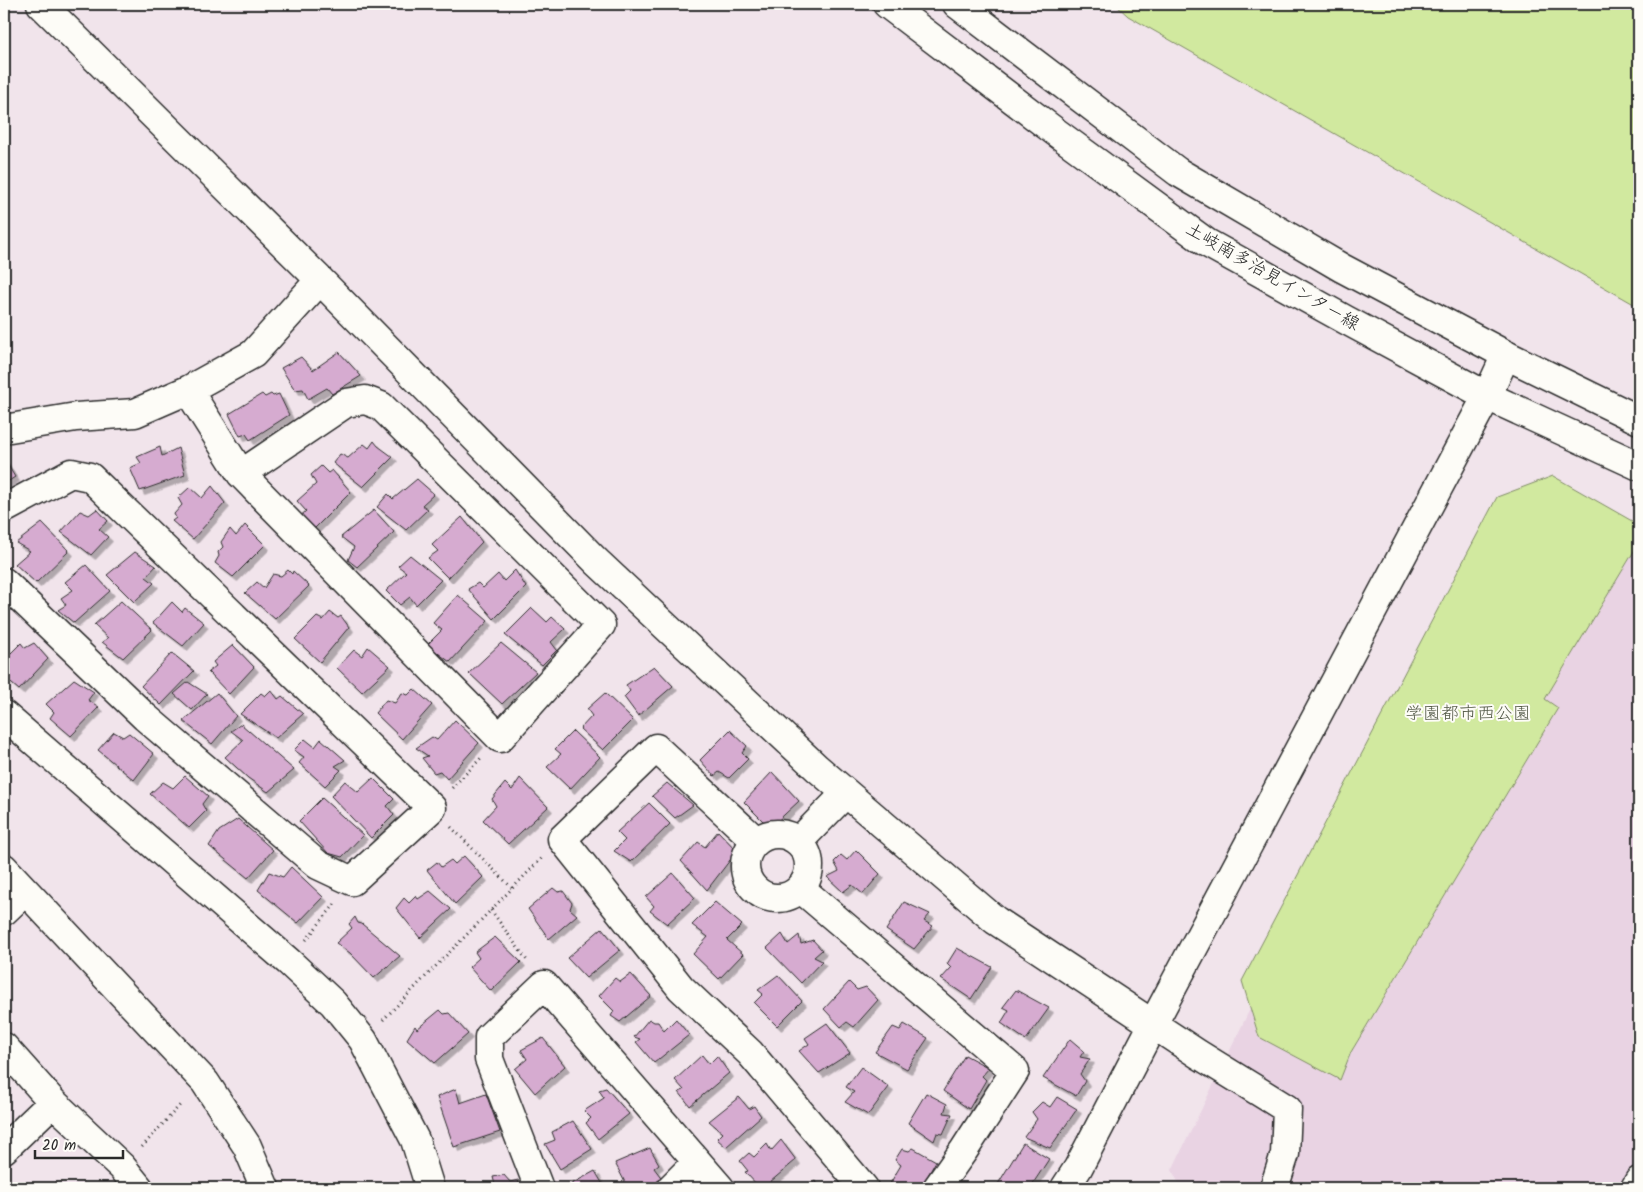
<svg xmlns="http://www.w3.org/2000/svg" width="1643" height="1192" viewBox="0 0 1643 1192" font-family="Kalam,'Klee One',sans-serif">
<defs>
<filter id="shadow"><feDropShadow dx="4.5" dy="4.5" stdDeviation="0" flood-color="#0004"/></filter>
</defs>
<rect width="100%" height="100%" fill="#f1e4eb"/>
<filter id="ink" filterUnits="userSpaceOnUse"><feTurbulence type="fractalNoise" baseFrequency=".02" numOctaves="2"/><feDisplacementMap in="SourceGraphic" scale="10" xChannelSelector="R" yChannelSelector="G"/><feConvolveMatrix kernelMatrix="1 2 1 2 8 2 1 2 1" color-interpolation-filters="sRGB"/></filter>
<g filter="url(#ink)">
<path fill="#e9d3e3" d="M 1639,543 L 1639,1188 L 1181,1188 L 1172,1170 L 1250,1009 L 1259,1037 L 1340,1079 L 1351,1052 L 1558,708 L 1544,700 Z"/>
<path fill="#d1e99f" stroke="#7e8a65" d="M 1115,4 L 1639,4 L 1639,307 L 1128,16 Z
M 1553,476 L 1639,525 L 1639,543 L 1545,699 L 1558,708 L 1351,1052 L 1340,1080 L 1259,1037 L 1242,981 L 1497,497 Z"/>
<path fill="#d6abd0" stroke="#2b2b2b" filter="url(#shadow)" d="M 339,352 L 361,376 L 332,394 L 327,388 L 308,399 L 303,389 L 295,390 L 281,368 L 301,357 L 313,370 Z
M 262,394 L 265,397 L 271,394 L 273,396 L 279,394 L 289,415 L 250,440 L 246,434 L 240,436 L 229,414 Z
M 374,441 L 378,446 L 393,457 L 363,487 L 333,463 L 340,454 L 348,458 L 364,444 L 369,448 Z
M 160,447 L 162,456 L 178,448 L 185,475 L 140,491 L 130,468 L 141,463 L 137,457 Z
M 4,459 L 15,477 L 4,484 Z
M 321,466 L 328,473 L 332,470 L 351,492 L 314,529 L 298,518 L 306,511 L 297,501 L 316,484 L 311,475 Z
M 417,479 L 434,494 L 422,505 L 428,509 L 406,530 L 377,507 L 388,494 L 393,499 Z
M 212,486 L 225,503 L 193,539 L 172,521 L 176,518 L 174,514 L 182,505 L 178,498 L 190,487 L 202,498 Z
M 97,509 L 108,521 L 99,529 L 108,537 L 91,555 L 61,532 L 80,511 L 89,515 Z
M 374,510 L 394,532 L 357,567 L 348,560 L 354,547 L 341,537 Z
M 462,517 L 482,542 L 448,578 L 428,558 L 438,551 L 432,545 Z
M 42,523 L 69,551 L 36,583 L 15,564 L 30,551 L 16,543 Z
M 245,525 L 265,545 L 233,577 L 215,563 L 219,556 L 218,552 L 223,547 L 221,542 L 230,529 L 236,536 Z
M 135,552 L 156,566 L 146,577 L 154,583 L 134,602 L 107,575 Z
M 410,555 L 441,580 L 416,605 L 410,597 L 400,605 L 386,591 L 406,572 L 398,566 Z
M 86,565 L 110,591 L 74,623 L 58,610 L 66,605 L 61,598 L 73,590 L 65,582 Z
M 288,570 L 292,574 L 293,571 L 309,586 L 275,619 L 245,593 L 257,582 L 264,588 L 273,574 L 281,576 Z
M 515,570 L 526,587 L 494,619 L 468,589 L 478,583 L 483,588 L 498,574 L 504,581 Z
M 458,595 L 488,621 L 450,662 L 427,645 L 442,630 L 433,623 Z
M 121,601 L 152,630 L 123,658 L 102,642 L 108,638 L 94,625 Z
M 172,602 L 182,612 L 185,608 L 204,623 L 183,646 L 153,623 Z
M 532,608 L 547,622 L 552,617 L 565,629 L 551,642 L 557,650 L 542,665 L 505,635 Z
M 330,612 L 338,618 L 341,616 L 349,627 L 320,662 L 295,639 L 317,617 L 323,620 Z
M 21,643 L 25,648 L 34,643 L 48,659 L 19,690 L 4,677 L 4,650 L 6,648 L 11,653 Z
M 501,643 L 536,672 L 502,704 L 469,673 Z
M 233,645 L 254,667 L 229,694 L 208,672 L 216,666 L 213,662 Z
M 368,647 L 390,666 L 362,692 L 337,668 L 354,650 L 362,656 Z
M 172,653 L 194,671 L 161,705 L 141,686 Z
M 654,666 L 673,686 L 638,716 L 624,697 L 630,691 L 626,685 Z
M 74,679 L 94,692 L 88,700 L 99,707 L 71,736 L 50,718 L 54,712 L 46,704 Z
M 188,682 L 207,694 L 192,710 L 174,694 Z
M 414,689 L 432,705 L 402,739 L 375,713 L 386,700 L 395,703 L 402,693 L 408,695 Z
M 271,690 L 278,699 L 282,696 L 303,714 L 276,738 L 240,714 L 261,693 L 265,696 Z
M 217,693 L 236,716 L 212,744 L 183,721 Z
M 605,693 L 633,720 L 603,750 L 580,729 L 592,716 L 587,709 Z
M 455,720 L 479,743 L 447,779 L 440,771 L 434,773 L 422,758 L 428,756 L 416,748 L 432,737 L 437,740 Z
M 241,724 L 294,770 L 268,792 L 248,778 L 225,757 L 243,740 L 231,731 Z
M 730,730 L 747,746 L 742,753 L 748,759 L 729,778 L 719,772 L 714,776 L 700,760 Z
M 573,731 L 600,757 L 570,789 L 547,767 L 561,754 L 555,749 Z
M 114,732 L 123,737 L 129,733 L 154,754 L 134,780 L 98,750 Z
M 305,739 L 315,747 L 321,739 L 345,760 L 335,766 L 341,770 L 325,786 L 299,763 L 304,757 L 294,750 Z
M 772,772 L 799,801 L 770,828 L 744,802 Z
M 185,776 L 208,796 L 202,804 L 206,811 L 189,828 L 150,794 L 163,782 L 173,788 Z
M 373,778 L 394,799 L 387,806 L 394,815 L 371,838 L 331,796 L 345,781 L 358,792 Z
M 520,778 L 548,807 L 508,844 L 483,820 L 496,806 L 492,799 L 505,783 L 512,790 Z
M 667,783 L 693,805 L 675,818 L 652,796 Z
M 322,798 L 363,835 L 342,857 L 328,853 L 299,821 Z
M 649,803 L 670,824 L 631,862 L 614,851 L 625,840 L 617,832 Z
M 238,819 L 273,850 L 248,878 L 209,846 L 219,831 Z
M 718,831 L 737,851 L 707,890 L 681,861 L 698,842 L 705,847 Z
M 856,850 L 880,874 L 863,894 L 852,885 L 843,892 L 827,877 L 839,871 L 834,862 L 841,855 L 847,860 Z
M 464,856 L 483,877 L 455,904 L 427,870 L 437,862 L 441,867 L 451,860 L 455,864 Z
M 291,867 L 323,897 L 298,923 L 258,890 L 269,872 L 283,877 Z
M 673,873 L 695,898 L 667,924 L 650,911 L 654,906 L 646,897 Z
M 553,888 L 558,892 L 563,891 L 572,903 L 570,909 L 577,915 L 549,939 L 528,909 Z
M 430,891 L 451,909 L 420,938 L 396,908 L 404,898 L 409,903 L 416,896 L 418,899 Z
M 715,902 L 742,925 L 727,940 L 743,954 L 719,979 L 693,954 L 708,937 L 692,925 Z
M 904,902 L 930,914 L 924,921 L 933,926 L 914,949 L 886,930 Z
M 355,917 L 358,923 L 362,924 L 400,956 L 374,978 L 350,953 L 336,943 L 352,928 L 349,924 Z
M 602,928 L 620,950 L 586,978 L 567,958 Z
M 782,934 L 788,944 L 799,935 L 801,944 L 813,940 L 822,950 L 814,957 L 822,961 L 801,983 L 767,948 Z
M 495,937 L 521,962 L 491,991 L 469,967 L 479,958 L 475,952 Z
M 957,948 L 992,967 L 971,999 L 941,979 L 951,968 L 947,964 Z
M 631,974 L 651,996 L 620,1022 L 611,1016 L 614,1011 L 599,996 L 615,978 L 620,982 Z
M 778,975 L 802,1001 L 777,1026 L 754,1003 L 763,994 L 758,990 Z
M 849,982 L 857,990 L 866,987 L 878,1000 L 854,1027 L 847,1022 L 841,1027 L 824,1009 Z
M 1016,990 L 1049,1008 L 1026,1040 L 1001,1023 L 1009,1010 L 1003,1007 Z
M 440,1010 L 444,1014 L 449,1013 L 468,1034 L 435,1063 L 407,1039 L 415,1026 L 417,1029 Z
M 649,1019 L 654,1022 L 658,1022 L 664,1031 L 676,1019 L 689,1035 L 654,1063 L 636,1042 L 640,1039 L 634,1037 Z
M 827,1023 L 850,1053 L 819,1073 L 799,1051 L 809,1044 L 805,1038 Z
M 904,1024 L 928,1038 L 907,1069 L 875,1052 L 893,1027 L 900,1030 Z
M 543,1038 L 565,1066 L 535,1093 L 515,1069 L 527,1059 L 521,1050 Z
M 1070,1039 L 1084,1051 L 1080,1057 L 1090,1059 L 1080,1074 L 1085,1081 L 1076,1096 L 1043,1078 Z
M 702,1055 L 709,1064 L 717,1056 L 729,1073 L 690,1106 L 679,1092 L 684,1090 L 675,1080 Z
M 965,1055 L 989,1068 L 982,1076 L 986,1080 L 969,1109 L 943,1091 Z
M 861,1067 L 889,1087 L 868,1115 L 845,1102 L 854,1092 L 846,1087 Z
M 606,1088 L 629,1114 L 598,1139 L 586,1123 L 591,1118 L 584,1111 L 604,1098 L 599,1090 Z
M 456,1089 L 460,1103 L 486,1094 L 500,1132 L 454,1147 L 437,1097 Z
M 926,1093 L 947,1104 L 944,1113 L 952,1114 L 943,1134 L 937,1133 L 934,1141 L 908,1123 Z
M 739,1097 L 749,1109 L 754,1106 L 761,1116 L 726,1147 L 717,1139 L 723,1133 L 709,1121 Z
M 1057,1097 L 1077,1109 L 1050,1148 L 1024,1137 L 1037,1119 L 1032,1112 L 1042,1102 L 1050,1107 Z
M 573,1121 L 592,1149 L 560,1169 L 545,1144 L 555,1140 L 552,1132 Z
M 781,1140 L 796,1160 L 763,1188 L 760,1188 L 745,1172 L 748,1171 L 740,1161 L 749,1153 L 754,1157 L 767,1144 L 771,1151 Z
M 1023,1143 L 1049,1159 L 1030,1188 L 1006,1188 L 998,1184 Z
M 650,1148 L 659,1164 L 654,1168 L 663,1180 L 644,1188 L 628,1188 L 615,1163 Z
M 913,1148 L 936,1161 L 921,1188 L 890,1188 L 888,1187 L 901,1165 L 895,1160 L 902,1149 L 909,1151 Z
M 595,1171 L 605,1188 L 564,1188 Z
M 504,1175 L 510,1182 L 518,1180 L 520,1188 L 474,1188 L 495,1185 L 493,1177 Z
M 815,1181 L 823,1188 L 806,1188 Z"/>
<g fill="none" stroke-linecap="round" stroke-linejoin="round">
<g stroke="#2b2b2b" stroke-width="31">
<path id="minor" d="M 41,4 L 320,280 L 596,561 L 817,768 L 995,920 L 1198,1054 L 1287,1109 L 1285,1154 L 1274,1188
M 188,390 L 241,474 L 500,738 L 601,625 L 381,406 L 365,400 L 346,403 L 241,474
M 4,429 L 76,417 L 135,413 L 188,390 L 253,354 L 320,280
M 4,509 L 71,473 L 90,477 L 432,808 L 352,881 L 318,865 L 145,717 L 4,582
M 4,715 L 289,962 L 333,1003 L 363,1040 L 415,1140 L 430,1188
M745 866a32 32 0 1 1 64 0a32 32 0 1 1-64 0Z
M 756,841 L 656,748 L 562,839 L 681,988 L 750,1053 L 864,1188
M 798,842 L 846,793
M 4,868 L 205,1082 L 247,1146 L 265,1188
M 800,888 L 1015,1071 L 964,1150 L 937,1188
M 4,911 L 25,891
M 4,1047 L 53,1102 L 122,1167 L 139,1188
M 4,1149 L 53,1102
M 539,1188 L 489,1059 L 489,1037 L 544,985 L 720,1188
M 671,1188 L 697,1162
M 1065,1188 L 1078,1168 L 1153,1024 L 1487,396 L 1506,355
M 1635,1188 L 1639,1181"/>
</g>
<g stroke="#2b2b2b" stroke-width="31">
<path id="major" d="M 887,4 L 1057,133 L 1207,243 L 1346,320 L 1487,396 L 1639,466
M 957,4 L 1178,172 L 1342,268 L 1506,355 L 1639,420"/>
</g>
<path stroke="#2b2b2b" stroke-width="3" stroke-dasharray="1 4" stroke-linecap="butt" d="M 452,788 L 481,758
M 451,827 L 512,888
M 491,910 L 528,962
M 306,940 L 335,904
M 383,1020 L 542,858
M 142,1147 L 180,1105"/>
<use href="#minor" stroke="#fdfcf7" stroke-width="28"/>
<use href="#major" stroke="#fdfcf7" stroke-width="28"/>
</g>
</g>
<g text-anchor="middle" stroke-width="4" stroke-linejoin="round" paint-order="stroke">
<g font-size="18" fill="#2b2b2b" stroke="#fdfcf7">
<text transform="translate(1273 276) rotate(30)" y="6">土岐南多治見インター線</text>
</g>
<g font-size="18" fill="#545a48" stroke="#fdfcf7">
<text x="1468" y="719">学園都市西公園</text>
</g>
</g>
<rect width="1643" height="1192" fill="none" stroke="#fdfcf7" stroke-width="20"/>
<rect x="10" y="10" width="1623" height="1172" fill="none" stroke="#2b2b2b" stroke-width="2" filter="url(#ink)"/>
<path d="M35 1150v8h88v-8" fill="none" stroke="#2b2b2b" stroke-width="2.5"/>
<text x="42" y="1150" font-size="15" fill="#2b2b2b" stroke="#fdfcf7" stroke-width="4" paint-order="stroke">20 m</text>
</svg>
